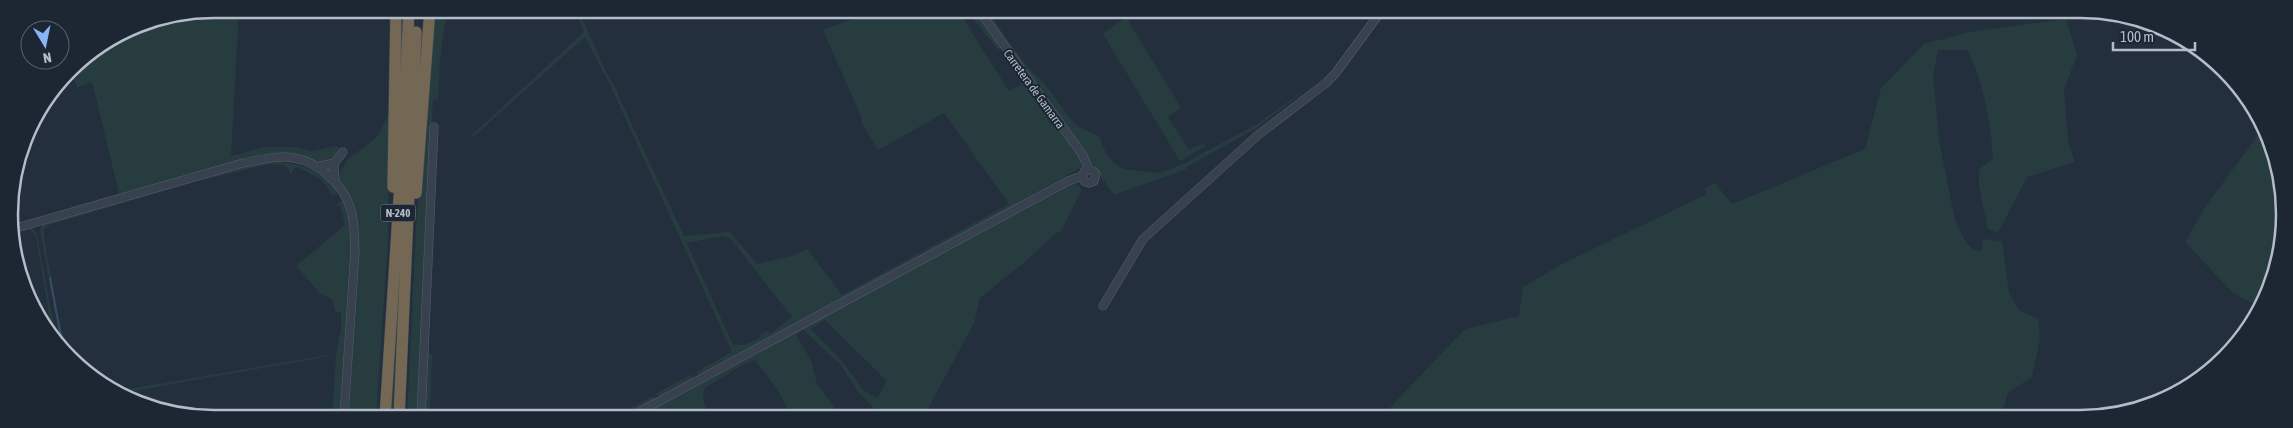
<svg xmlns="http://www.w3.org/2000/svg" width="2293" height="428" viewBox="0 0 2293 428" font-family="'Asap Condensed',sans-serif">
<rect width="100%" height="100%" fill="#242f3e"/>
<path fill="#263c3f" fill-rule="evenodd" d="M 214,9 L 239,9 L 231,156 L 265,147 L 294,147 L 312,151 L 337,146 L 341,150 C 321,171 309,158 285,154 L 71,210 L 71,207 L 119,194 L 93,85 L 90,82 L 77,88 L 71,67 L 136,24 Z
M 437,9 L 447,9 L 440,60 L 438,99 L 433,100 L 418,418 L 407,418 L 416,230 L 428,78 Z
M 574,9 L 578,9 L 607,74 L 618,92 L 618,95 L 684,236 L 730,232 L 757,264 L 792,256 L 807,249 L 842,295 L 1009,204 L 944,113 L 878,150 L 862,124 L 861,116 L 823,30 L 879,9 L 974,9 L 1001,47 L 998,50 L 967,11 L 961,15 L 1009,91 L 1026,82 L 1077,152 L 1082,161 L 1080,168 L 1002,212 L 699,375 L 696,372 L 732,352 L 611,87 L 585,37 L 473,137 L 472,135 L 584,32 ZM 723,236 L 731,239 L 792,317 L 771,333 L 767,331 L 761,334 L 760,338 L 743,345 L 733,345 L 687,243 Z
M 980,9 L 987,9 L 1008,41 L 1031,71 L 1045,84 L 1068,116 L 1077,126 L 1099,136 L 1107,155 L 1114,163 L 1123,169 L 1159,173 L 1183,164 L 1257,124 L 1316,82 L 1255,129 L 1186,167 L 1187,169 L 1114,195 Z
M 1126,17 L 1181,107 L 1168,117 L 1189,150 L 1204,143 L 1205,146 L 1180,161 L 1103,34 Z
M 2066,19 L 2077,55 L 2064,90 L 2068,141 L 2075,162 L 2027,177 L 1998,233 L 1988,229 L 1979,186 L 1979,169 L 1993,159 C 1991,122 1984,83 1967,50 L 1938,50 L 1933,75 L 1939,140 L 1955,220 L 1965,241 L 1974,250 L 1981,252 L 1983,239 L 2002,241 L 2009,293 L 2019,310 L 2038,319 L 2040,339 L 2032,377 L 2008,393 L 2003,409 L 2010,419 L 1380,418 L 1465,329 L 1519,316 L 1523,287 L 1564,263 L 1707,194 L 1705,188 L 1715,183 L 1732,204 L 1865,149 L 1881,88 L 1924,44 L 1969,32 Z
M 389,115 L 388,240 L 376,418 L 349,418 L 358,239 C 356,215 351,198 337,177 L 348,159 L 376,138 Z
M 2262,130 L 2277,161 L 2283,241 L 2260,308 L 2232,292 L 2185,242 L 2205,207 Z
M 269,162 C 298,161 321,169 338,193 L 333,196 L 321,179 L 296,167 L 290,175 L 288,168 L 283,165 L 269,164 L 191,183 L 49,225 L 44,230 L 44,238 L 59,320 L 66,344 L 66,355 L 63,352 L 40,231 L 43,223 L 239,167 Z
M 1073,182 L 1082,189 L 1060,233 L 1057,232 L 1025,262 L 980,298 L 974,323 L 923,418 L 875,418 L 877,411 L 858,392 L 841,365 L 803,330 L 796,335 L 811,360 L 817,384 L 843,418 L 792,418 L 778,390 L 755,360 L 740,366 L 704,389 L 703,401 L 713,418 L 653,418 L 648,412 ZM 825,320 L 887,381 L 877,398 L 864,391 L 843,362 L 811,329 Z
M 342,200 L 348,215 L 352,247 L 341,418 L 332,418 L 336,355 L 341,328 L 341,311 L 336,313 L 332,299 L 321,294 L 296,266 L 345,225 L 340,205 L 334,206 Z
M 30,227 L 35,231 L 37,235 L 58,347 L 53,338 L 36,236 L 29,229 L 13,233 Z
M 397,308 L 399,324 L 394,418 L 388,418 Z
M 427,350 L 432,355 L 430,418 L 424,418 Z
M 327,355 L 330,356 L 117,394 L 111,392 Z
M 692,374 L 693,379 L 659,396 L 655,394 Z
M 653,396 L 655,399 L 614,418 L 614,417 Z"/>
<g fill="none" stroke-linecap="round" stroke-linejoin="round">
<path stroke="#394c67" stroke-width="2" d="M 50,278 L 64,353"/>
<g stroke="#565f6c" stroke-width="9">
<path id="minor" d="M 978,9 L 1082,154 L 1089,169
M 332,166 L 343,152
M 316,167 L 334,163 L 335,182
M 13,229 L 243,163 C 260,160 277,155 294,158 C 318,162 342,183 350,207 C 355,220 354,236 355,250 L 344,418
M 1103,306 L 1143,239 L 1258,135 L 1326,83 L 1335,74 L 1382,10
M 421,418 L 434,127
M 628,418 L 1068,181 L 1082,176 L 1085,170 L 1093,171 L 1096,174 L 1094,181 L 1089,183 L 1084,181 L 1082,176"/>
</g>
<g stroke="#434c59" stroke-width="12">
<path id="highway" d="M 393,187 L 396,9
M 416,193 L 430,9
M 385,418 L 402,152 L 409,9
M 399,418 L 416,32"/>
</g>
<use href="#minor" stroke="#38414e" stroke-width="8"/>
<use href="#highway" stroke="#746855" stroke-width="11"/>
</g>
<g text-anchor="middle" stroke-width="4" stroke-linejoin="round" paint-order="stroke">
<rect fill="#1d2633" stroke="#878f9c" stroke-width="1" x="380.5" y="204.5" width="35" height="17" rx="4"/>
<g font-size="11" font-weight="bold" fill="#b4bcc9">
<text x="398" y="217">N-240</text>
</g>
<g font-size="12" fill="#b4bcc9" stroke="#1d2633">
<text transform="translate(1034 89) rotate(54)" y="4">Carretera de Gamarra</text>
</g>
</g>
<path d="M0 0H2293V428H0ZM214 18H2080A196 196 0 0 1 2276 214V214A196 196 0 0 1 2080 410H214A196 196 0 0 1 18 214V214A196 196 0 0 1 214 18Z" fill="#1d2633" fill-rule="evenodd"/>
<path fill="none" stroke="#b4bcc9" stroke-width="2.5" d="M214 18H2080A196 196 0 0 1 2276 214V214A196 196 0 0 1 2080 410H214A196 196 0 0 1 18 214V214A196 196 0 0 1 214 18Z"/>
<g transform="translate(45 45) rotate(170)"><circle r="24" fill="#1d2633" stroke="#59626f"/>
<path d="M0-4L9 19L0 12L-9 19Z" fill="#8ab4f8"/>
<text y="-8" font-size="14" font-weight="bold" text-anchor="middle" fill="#b4bcc9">N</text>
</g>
<path d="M2113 42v8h82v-8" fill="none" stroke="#b4bcc9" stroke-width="2.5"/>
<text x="2120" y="42" font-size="15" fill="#b4bcc9" stroke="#1d2633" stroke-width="4" paint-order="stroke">100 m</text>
</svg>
